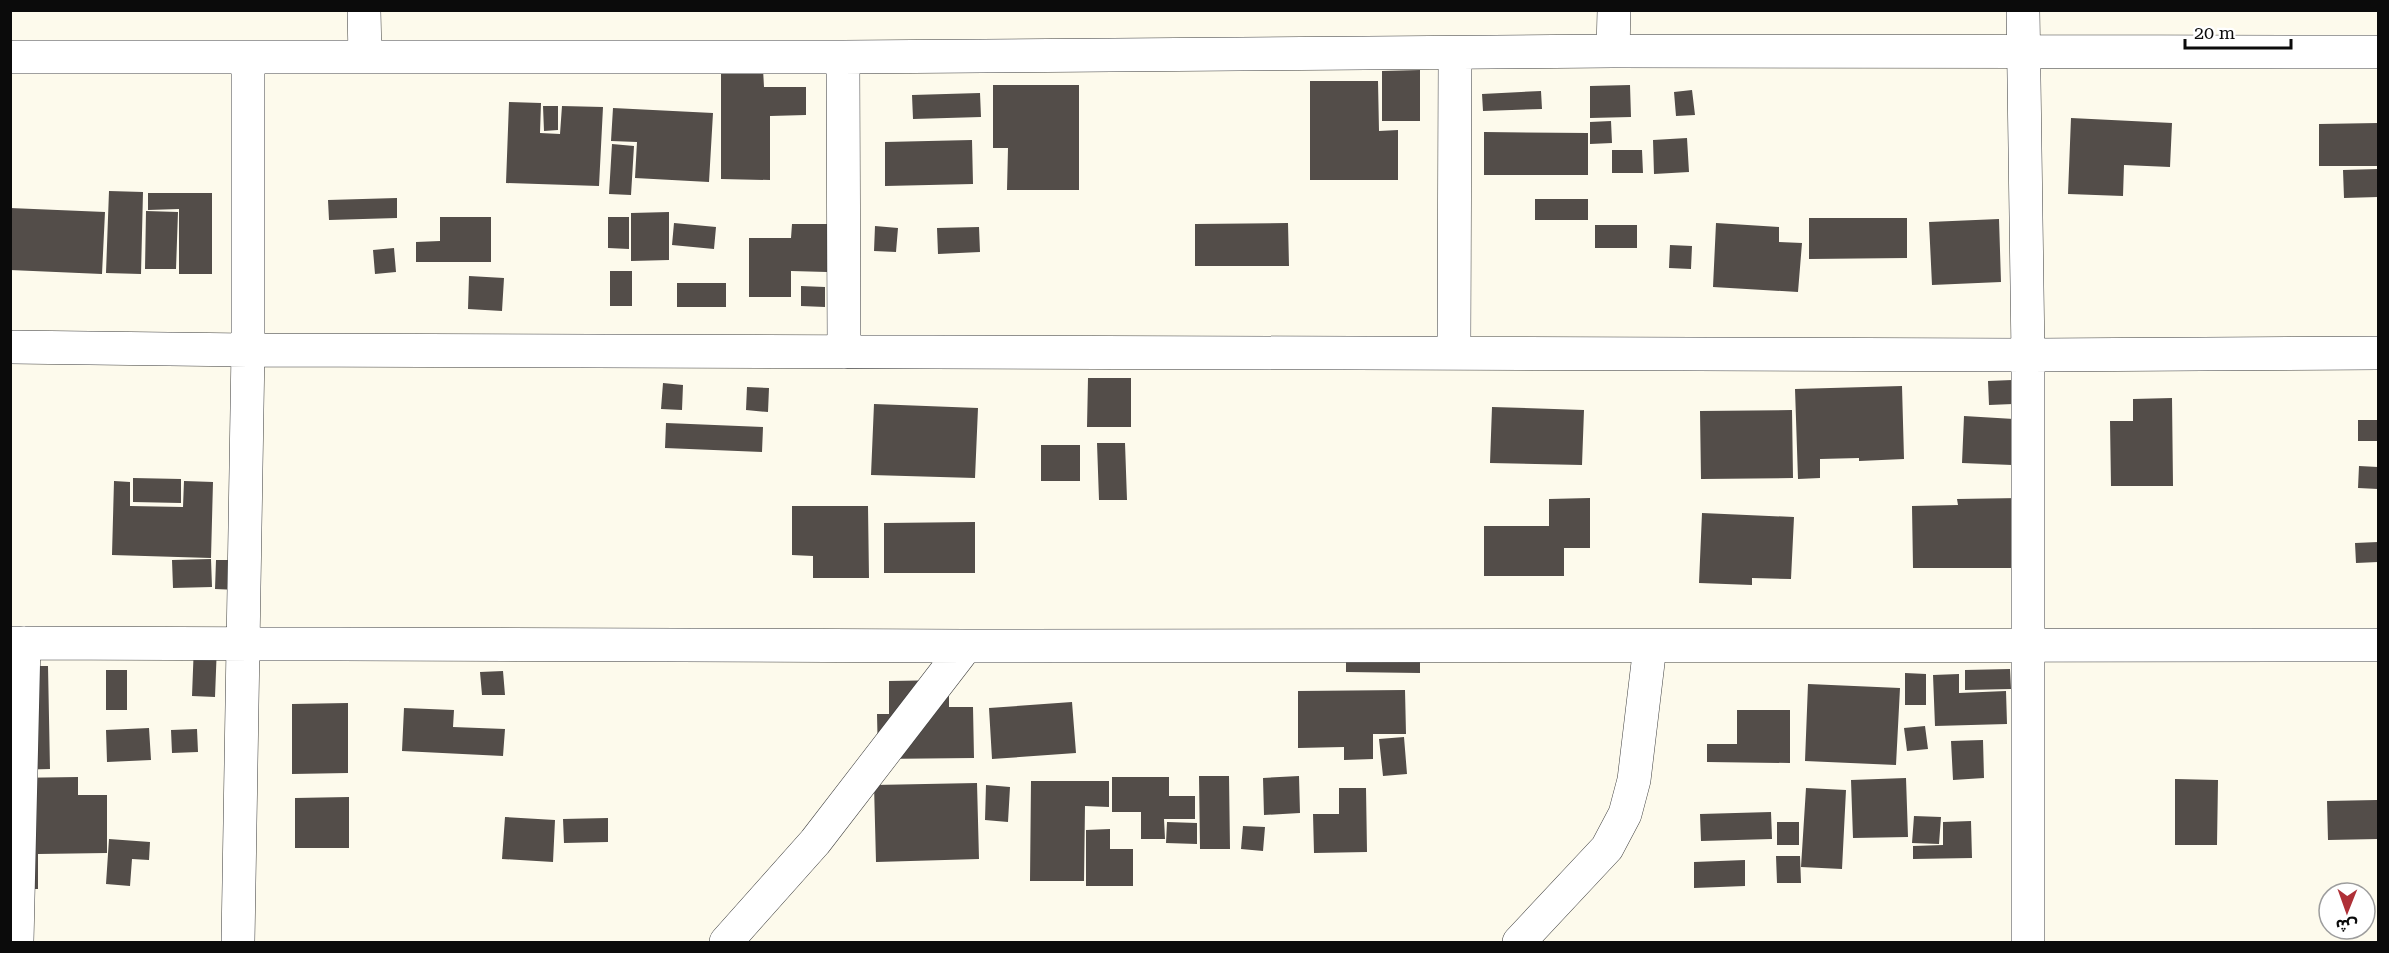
<svg xmlns="http://www.w3.org/2000/svg" width="2389" height="953" viewBox="0 0 2389 953" font-family="'Roboto Serif','Noto Sans Arabic',serif">
<rect width="100%" height="100%" fill="#fdfaec"/>
<path fill="#534d49" d="M 721,69 L 763,69 L 764,87 L 806,87 L 806,115 L 770,116 L 770,180 L 721,179 Z
M 1420,70 L 1420,121 L 1382,121 L 1382,71 Z
M 1310,81 L 1378,81 L 1379,131 L 1398,130 L 1398,180 L 1310,180 Z
M 993,85 L 1079,85 L 1079,190 L 1007,190 L 1008,148 L 993,148 Z
M 1630,85 L 1631,117 L 1590,118 L 1590,86 Z
M 1692,90 L 1695,115 L 1676,116 L 1674,92 Z
M 1541,91 L 1542,109 L 1483,111 L 1482,94 Z
M 980,93 L 981,117 L 913,119 L 912,95 Z
M 509,102 L 541,103 L 540,133 L 560,134 L 562,106 L 603,107 L 599,186 L 506,183 Z
M 543,106 L 558,106 L 558,130 L 544,131 Z
M 613,108 L 713,113 L 709,182 L 635,178 L 637,142 L 611,141 Z
M 2071,118 L 2172,123 L 2170,167 L 2124,165 L 2123,196 L 2068,194 Z
M 1611,121 L 1612,143 L 1590,144 L 1590,122 Z
M 2378,123 L 2378,166 L 2319,166 L 2319,124 Z
M 1484,132 L 1588,133 L 1588,175 L 1484,175 Z
M 1687,138 L 1689,172 L 1654,174 L 1653,140 Z
M 972,140 L 973,184 L 885,186 L 885,142 Z
M 612,144 L 634,146 L 631,195 L 609,194 Z
M 1612,150 L 1642,150 L 1643,173 L 1612,173 Z
M 2378,169 L 2378,197 L 2344,198 L 2343,170 Z
M 109,191 L 143,192 L 141,274 L 106,273 Z
M 148,193 L 212,193 L 212,274 L 179,274 L 179,209 L 148,210 Z
M 397,198 L 397,218 L 329,220 L 328,200 Z
M 1535,199 L 1588,199 L 1588,220 L 1535,220 Z
M 10,208 L 105,212 L 102,274 L 10,270 Z
M 146,211 L 178,212 L 176,269 L 145,269 Z
M 669,212 L 669,260 L 631,261 L 631,213 Z
M 440,217 L 491,217 L 491,262 L 416,262 L 416,242 L 440,241 Z
M 608,217 L 629,217 L 629,249 L 608,248 Z
M 1809,218 L 1907,218 L 1907,258 L 1809,259 Z
M 1999,219 L 2001,282 L 1932,285 L 1929,222 Z
M 674,223 L 716,227 L 714,249 L 672,245 Z
M 1288,223 L 1289,266 L 1195,266 L 1195,224 Z
M 1716,223 L 1779,227 L 1779,242 L 1802,243 L 1798,292 L 1713,287 Z
M 792,224 L 827,224 L 827,272 L 791,271 L 791,297 L 749,297 L 749,238 L 791,238 Z
M 1595,225 L 1637,225 L 1637,248 L 1595,248 Z
M 875,226 L 898,228 L 896,252 L 874,251 Z
M 979,227 L 980,252 L 938,254 L 937,228 Z
M 1670,245 L 1692,246 L 1691,269 L 1669,268 Z
M 394,248 L 396,272 L 375,274 L 373,250 Z
M 610,271 L 632,271 L 632,306 L 610,306 Z
M 469,276 L 504,278 L 502,311 L 468,309 Z
M 677,283 L 726,283 L 726,307 L 677,307 Z
M 801,286 L 825,287 L 825,307 L 801,306 Z
M 1088,378 L 1131,378 L 1131,427 L 1087,427 Z
M 2012,380 L 2013,404 L 1989,405 L 1988,381 Z
M 663,383 L 683,385 L 682,410 L 661,409 Z
M 1902,386 L 1904,459 L 1859,461 L 1859,458 L 1820,459 L 1820,478 L 1798,479 L 1795,389 Z
M 747,387 L 769,388 L 768,412 L 746,410 Z
M 2172,398 L 2173,486 L 2111,486 L 2110,421 L 2133,421 L 2133,399 Z
M 874,404 L 978,408 L 975,478 L 871,475 Z
M 1492,407 L 1584,410 L 1582,465 L 1490,463 Z
M 1792,410 L 1793,478 L 1701,479 L 1700,411 Z
M 1964,416 L 2014,419 L 2012,465 L 1962,463 Z
M 2358,420 L 2378,420 L 2378,441 L 2358,441 Z
M 666,423 L 763,427 L 762,452 L 665,448 Z
M 1097,443 L 1125,443 L 1127,500 L 1099,500 Z
M 1041,445 L 1080,445 L 1080,481 L 1041,481 Z
M 2359,466 L 2378,467 L 2378,489 L 2358,488 Z
M 133,478 L 181,479 L 181,503 L 133,502 Z
M 114,481 L 130,482 L 130,506 L 183,507 L 184,481 L 213,482 L 211,558 L 112,555 Z
M 1590,498 L 1590,548 L 1564,548 L 1564,576 L 1484,576 L 1484,526 L 1549,526 L 1549,499 Z
M 2020,498 L 2020,568 L 1913,568 L 1912,506 L 1958,505 L 1957,499 Z
M 792,506 L 868,506 L 869,578 L 813,578 L 813,556 L 792,555 Z
M 1702,513 L 1794,517 L 1791,579 L 1752,578 L 1752,585 L 1699,583 Z
M 975,522 L 975,573 L 884,573 L 884,523 Z
M 2378,542 L 2378,562 L 2356,563 L 2355,543 Z
M 211,559 L 212,587 L 173,588 L 172,560 Z
M 216,560 L 239,560 L 238,590 L 215,589 Z
M 194,644 L 217,645 L 215,697 L 192,696 Z
M 1346,648 L 1420,649 L 1420,673 L 1346,672 Z
M 10,666 L 48,666 L 50,769 L 10,770 Z
M 2010,669 L 2011,689 L 1965,690 L 1965,670 Z
M 106,670 L 127,670 L 127,710 L 106,710 Z
M 503,671 L 505,695 L 482,695 L 480,672 Z
M 1905,673 L 1926,674 L 1926,705 L 1905,705 Z
M 1959,674 L 1959,693 L 2006,691 L 2007,724 L 1935,726 L 1933,675 Z
M 949,680 L 949,707 L 973,707 L 974,758 L 878,759 L 877,714 L 889,714 L 889,681 Z
M 1808,684 L 1900,688 L 1896,765 L 1805,761 Z
M 1405,690 L 1406,734 L 1373,734 L 1373,759 L 1344,760 L 1344,747 L 1298,748 L 1298,691 Z
M 1072,702 L 1076,753 L 992,759 L 989,708 Z
M 348,703 L 348,773 L 292,774 L 292,704 Z
M 404,708 L 454,710 L 453,727 L 505,729 L 503,756 L 402,751 Z
M 1737,710 L 1790,710 L 1790,763 L 1707,762 L 1707,744 L 1737,744 Z
M 1925,726 L 1928,749 L 1907,751 L 1904,728 Z
M 149,728 L 151,760 L 107,762 L 106,730 Z
M 197,729 L 198,752 L 172,753 L 171,730 Z
M 1404,737 L 1407,774 L 1383,776 L 1379,739 Z
M 1983,740 L 1984,778 L 1953,780 L 1951,741 Z
M 1199,776 L 1229,776 L 1230,849 L 1200,849 Z
M 1299,776 L 1300,813 L 1264,815 L 1263,778 Z
M 78,777 L 78,795 L 107,795 L 107,853 L 38,854 L 38,889 L 10,889 L 10,778 Z
M 1112,777 L 1169,777 L 1169,796 L 1195,796 L 1195,819 L 1164,819 L 1165,839 L 1141,839 L 1141,812 L 1112,812 Z
M 1906,778 L 1908,837 L 1853,838 L 1851,780 Z
M 2175,779 L 2218,780 L 2217,845 L 2175,845 Z
M 1031,781 L 1109,781 L 1109,807 L 1085,806 L 1084,881 L 1030,881 Z
M 977,783 L 979,859 L 876,862 L 874,785 Z
M 986,785 L 1010,787 L 1008,822 L 985,820 Z
M 1339,788 L 1366,788 L 1367,852 L 1314,853 L 1313,814 L 1339,814 Z
M 1806,788 L 1846,790 L 1842,869 L 1801,867 Z
M 349,797 L 349,848 L 295,848 L 295,798 Z
M 2377,800 L 2378,839 L 2328,840 L 2327,801 Z
M 1771,812 L 1772,839 L 1701,841 L 1700,814 Z
M 1914,816 L 1941,817 L 1939,844 L 1912,843 Z
M 505,817 L 555,820 L 553,862 L 502,859 Z
M 608,818 L 608,842 L 564,843 L 563,819 Z
M 1971,821 L 1972,858 L 1913,859 L 1913,846 L 1943,845 L 1943,822 Z
M 1167,822 L 1197,823 L 1197,844 L 1166,843 Z
M 1777,822 L 1799,822 L 1799,845 L 1777,845 Z
M 1243,826 L 1265,827 L 1263,851 L 1241,849 Z
M 1110,829 L 1110,849 L 1133,849 L 1133,886 L 1086,886 L 1086,830 Z
M 109,839 L 150,842 L 149,860 L 132,859 L 130,886 L 106,884 Z
M 1776,856 L 1800,856 L 1801,883 L 1777,883 Z
M 1745,860 L 1745,886 L 1694,888 L 1694,862 Z"/>
<g fill="none" stroke-linecap="round" stroke-linejoin="round">
<g stroke="#3e3e3e" stroke-width="34">
<path id="minor" d="M 364,10 L 365,57
M 2023,10 L 2028,355 L 2028,942
M 1613,51 L 1614,10
M 10,57 L 843,57 L 1613,51 L 2378,52
M 843,57 L 844,352
M 10,347 L 248,350 L 2028,355 L 2378,353
M 1454,353 L 1455,53
M 10,643 L 966,646 L 2378,645
M 17,942 L 24,643
M 238,942 L 248,350 L 248,57
M 726,942 L 815,842 L 966,646
M 1519,942 L 1607,848 L 1625,814 L 1634,780 L 1650,646"/>
</g>
<use href="#minor" stroke="#fff" stroke-width="33"/>
</g>
<rect width="2389" height="953" fill="none" stroke="#0b0b0b" stroke-width="24"/>
<g transform="translate(2347 911) rotate(181)"><circle r="28" fill="#ffffff" stroke="#9d9d9d" stroke-width="1.5"/>
<path d="M0-4.5L10 22L0 15L-10 22Z" fill="#af3037"/>
<text y="-9" font-size="16" font-weight="bold" text-anchor="middle" fill="#0b0b0b">ش</text>
</g>
<path d="M2185 39v9h106v-9" fill="none" stroke="#0b0b0b" stroke-width="3"/>
<text x="2194" y="39" font-size="18" fill="#0b0b0b" stroke="#ffffff" stroke-width="4.5" paint-order="stroke">20 m</text>
</svg>
